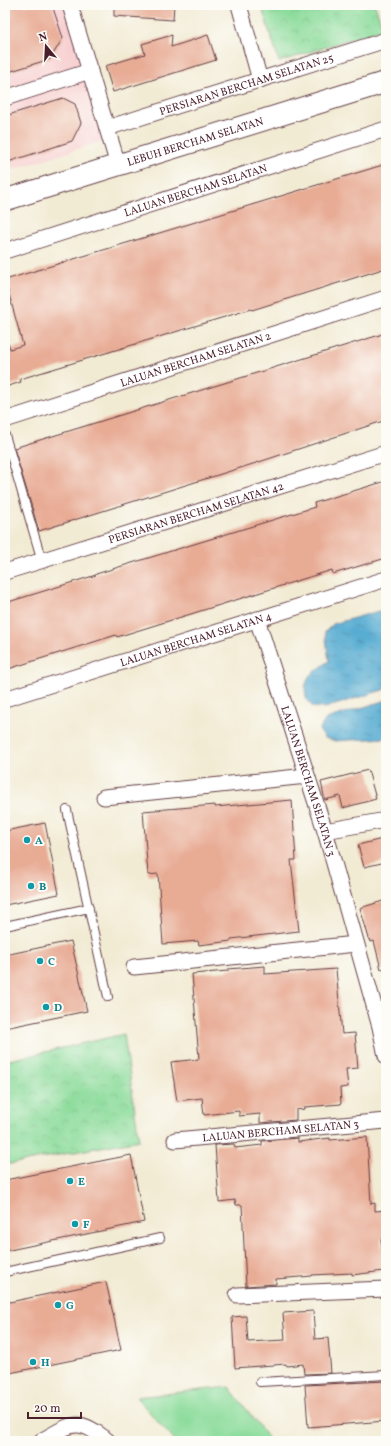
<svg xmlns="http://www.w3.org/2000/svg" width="391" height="1446" viewBox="0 0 391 1446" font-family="Vollkorn,serif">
<defs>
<pattern id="park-crowns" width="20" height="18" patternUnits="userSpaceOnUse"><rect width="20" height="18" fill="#8cdc9b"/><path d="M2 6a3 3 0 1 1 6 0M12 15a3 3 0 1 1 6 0" fill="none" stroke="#7abc86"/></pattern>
<pattern id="water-ripples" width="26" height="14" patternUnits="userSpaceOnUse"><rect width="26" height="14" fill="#55abd1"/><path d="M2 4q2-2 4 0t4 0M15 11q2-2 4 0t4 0" fill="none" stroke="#488baa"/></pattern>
</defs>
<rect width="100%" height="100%" fill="#fdfcf7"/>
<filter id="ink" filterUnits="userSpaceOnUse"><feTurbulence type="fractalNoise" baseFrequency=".025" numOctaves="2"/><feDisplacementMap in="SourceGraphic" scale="8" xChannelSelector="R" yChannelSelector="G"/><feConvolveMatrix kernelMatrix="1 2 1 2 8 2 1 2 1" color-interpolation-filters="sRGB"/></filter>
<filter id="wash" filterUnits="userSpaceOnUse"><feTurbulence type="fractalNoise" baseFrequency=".012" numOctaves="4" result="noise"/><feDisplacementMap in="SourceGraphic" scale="16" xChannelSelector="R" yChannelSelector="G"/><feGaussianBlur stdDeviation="0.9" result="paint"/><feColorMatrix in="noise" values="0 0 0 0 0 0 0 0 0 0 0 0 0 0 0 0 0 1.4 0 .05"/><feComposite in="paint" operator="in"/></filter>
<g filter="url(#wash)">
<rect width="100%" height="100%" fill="#f2ebd4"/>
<path fill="#f7cfd0" d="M 5,5 L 65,5 L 106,140 L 5,172 Z"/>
<path fill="#8cdc9b" stroke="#6b7e63" d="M 229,1387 L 271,1441 L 175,1441 L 136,1397 Z"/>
<path fill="url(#park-crowns)" stroke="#6b7e63" d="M 261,5 L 375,5 L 383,29 L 279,62 Z
M 124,1034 L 139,1140 L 5,1165 L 5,1061 Z"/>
<path fill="url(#water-ripples)" stroke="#50657e" d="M 386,609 L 386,689 L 325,708 L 313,707 L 306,699 L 305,687 L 309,676 L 329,661 L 325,632 L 333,624 Z
M 386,700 L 386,738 L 334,741 L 325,738 L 319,730 L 326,719 Z"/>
<g id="blocks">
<path fill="#e8ac95" d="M 5,5 L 52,5 L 63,38 L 50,59 L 5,73 Z
M 114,5 L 174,5 L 173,20 L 114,16 Z
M 172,35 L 171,47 L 208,35 L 216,60 L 113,92 L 105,66 L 145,54 L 142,44 Z
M 63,98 L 75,104 L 81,123 L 72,141 L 5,163 L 5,116 Z
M 386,164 L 386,268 L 252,310 L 251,309 L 20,379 L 21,382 L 5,387 L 5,344 L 8,343 L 10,349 L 23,345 L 5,280 Z
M 386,333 L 386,420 L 256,463 L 39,531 L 14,448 Z
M 386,481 L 386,558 L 333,574 L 332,570 L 117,637 L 116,635 L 5,670 L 5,603 L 96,575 L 96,574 L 315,507 L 314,503 Z
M 368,770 L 376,799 L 343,808 L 340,796 L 325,800 L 321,782 Z
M 292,800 L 296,860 L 291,860 L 299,931 L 231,939 L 231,941 L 199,945 L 198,941 L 163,944 L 158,874 L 148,875 L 143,811 L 215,805 L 215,807 Z
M 45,823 L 59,894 L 5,905 L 5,831 Z
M 386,838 L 386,862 L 364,867 L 358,845 Z
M 386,900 L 386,968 L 381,969 L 374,941 L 370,942 L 360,908 Z
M 71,941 L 87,1011 L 5,1028 L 5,955 Z
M 265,966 L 265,974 L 336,969 L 342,1034 L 355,1033 L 358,1068 L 346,1069 L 348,1087 L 340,1088 L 341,1104 L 305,1107 L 305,1109 L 296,1110 L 296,1120 L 260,1123 L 260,1114 L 239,1116 L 239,1111 L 204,1115 L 202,1098 L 177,1101 L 171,1062 L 199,1059 L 192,974 L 228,971 L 228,969 Z
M 367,1137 L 371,1204 L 375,1203 L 375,1211 L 386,1210 L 386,1239 L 381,1239 L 384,1271 L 352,1275 L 352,1273 L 312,1275 L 312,1276 L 276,1279 L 276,1284 L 246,1286 L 242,1205 L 236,1205 L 235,1200 L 219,1202 L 215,1145 L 234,1144 L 235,1148 L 262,1145 L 262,1141 L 298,1138 L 298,1142 L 330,1138 L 330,1140 Z
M 131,1155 L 144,1222 L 5,1251 L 5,1180 Z
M 106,1282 L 121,1350 L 5,1374 L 5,1303 Z
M 313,1311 L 315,1339 L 328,1338 L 331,1373 L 304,1374 L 303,1364 L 287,1366 L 286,1364 L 235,1368 L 232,1317 L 246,1316 L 248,1342 L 285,1340 L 283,1313 Z
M 386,1381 L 386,1421 L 308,1427 L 305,1385 Z"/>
</g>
</g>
<g filter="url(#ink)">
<use href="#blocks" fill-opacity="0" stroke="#633e44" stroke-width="1"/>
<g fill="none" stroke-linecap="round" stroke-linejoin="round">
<g stroke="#633e44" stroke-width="10">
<path id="lane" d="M 5,435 L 42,561
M 67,810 L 108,997
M 5,926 L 89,908
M 5,1272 L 160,1238
M 260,1382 L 386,1375"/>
</g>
<g stroke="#633e44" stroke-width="17">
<g id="street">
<path d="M 70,5 L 118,165"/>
<path d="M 239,5 L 260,80"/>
<path d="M 5,98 L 90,71"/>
<path id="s1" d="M 107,128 L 386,40"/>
<path id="s2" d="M 5,251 L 386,129"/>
<path id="s3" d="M 5,420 L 386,298"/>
<path id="s4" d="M 5,572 L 386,453"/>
<path id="s5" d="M 257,619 L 325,831 L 380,1027 L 386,1056"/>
<path id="s6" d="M 5,699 L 386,579"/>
<path d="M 104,797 L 307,776"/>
<path d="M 325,831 L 386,820"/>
<path d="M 134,967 L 356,944"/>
<path id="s7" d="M 175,1140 L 386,1121"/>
<path d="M 237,1295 L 386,1289"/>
<path d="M 41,1441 C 72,1424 77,1416 108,1441"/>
</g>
</g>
<g stroke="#633e44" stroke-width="23">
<g id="secondary">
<path id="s8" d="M 5,200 L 386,82"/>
</g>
</g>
<use href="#lane" stroke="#fff" stroke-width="8"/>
<use href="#street" stroke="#fff" stroke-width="15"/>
<use href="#secondary" stroke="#fff" stroke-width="21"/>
</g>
</g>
<g fill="#0f9aa8" stroke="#fdfcf7" stroke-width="1.5">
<circle cx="27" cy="840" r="4"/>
<circle cx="31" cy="886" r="4"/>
<circle cx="40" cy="961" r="4"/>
<circle cx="46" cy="1007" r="4"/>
<circle cx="70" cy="1181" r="4"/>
<circle cx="75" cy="1224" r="4"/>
<circle cx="58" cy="1305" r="4"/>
<circle cx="33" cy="1362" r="4"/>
</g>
<g text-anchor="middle" stroke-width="4" stroke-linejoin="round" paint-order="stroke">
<g font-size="11" fill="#4a1f2b" stroke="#fdfcf7">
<text dy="4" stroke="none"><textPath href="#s1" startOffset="146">PERSIARAN BERCHAM SELATAN 25</textPath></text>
<text dy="4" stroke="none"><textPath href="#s8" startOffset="199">LEBUH BERCHAM SELATAN</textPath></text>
<text dy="4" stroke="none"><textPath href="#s2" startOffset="200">LALUAN BERCHAM SELATAN</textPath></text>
<text dy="4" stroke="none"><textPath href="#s3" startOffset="200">LALUAN BERCHAM SELATAN 2</textPath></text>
<text dy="4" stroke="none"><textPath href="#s4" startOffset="200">PERSIARAN BERCHAM SELATAN 42</textPath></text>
<text dy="4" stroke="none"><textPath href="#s6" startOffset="200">LALUAN BERCHAM SELATAN 4</textPath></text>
<text dy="4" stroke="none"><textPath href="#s5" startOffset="170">LALUAN BERCHAM SELATAN 3</textPath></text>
<text dy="4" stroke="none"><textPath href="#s7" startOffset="106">LALUAN BERCHAM SELATAN 3</textPath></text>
</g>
<g font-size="11" font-weight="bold" fill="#0d838f" stroke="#fdfcf7" text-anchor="start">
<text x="35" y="844">A</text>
<text x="39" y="890">B</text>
<text x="48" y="965">C</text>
<text x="54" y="1011">D</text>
<text x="78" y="1185">E</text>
<text x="83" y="1228">F</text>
<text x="66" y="1309">G</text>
<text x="41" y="1366">H</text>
</g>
</g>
<rect width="391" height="1446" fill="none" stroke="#fdfcf7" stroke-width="20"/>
<g transform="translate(46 46) rotate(342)" stroke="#fdfcf7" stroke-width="3" paint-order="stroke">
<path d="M0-3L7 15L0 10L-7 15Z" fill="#4a1f2b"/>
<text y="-6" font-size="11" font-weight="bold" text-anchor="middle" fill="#4a1f2b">N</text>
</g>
<path d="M28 1412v6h53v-6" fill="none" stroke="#4a1f2b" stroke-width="2"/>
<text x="34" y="1412" font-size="12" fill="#4a1f2b" stroke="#fdfcf7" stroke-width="3" paint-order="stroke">20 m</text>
</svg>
